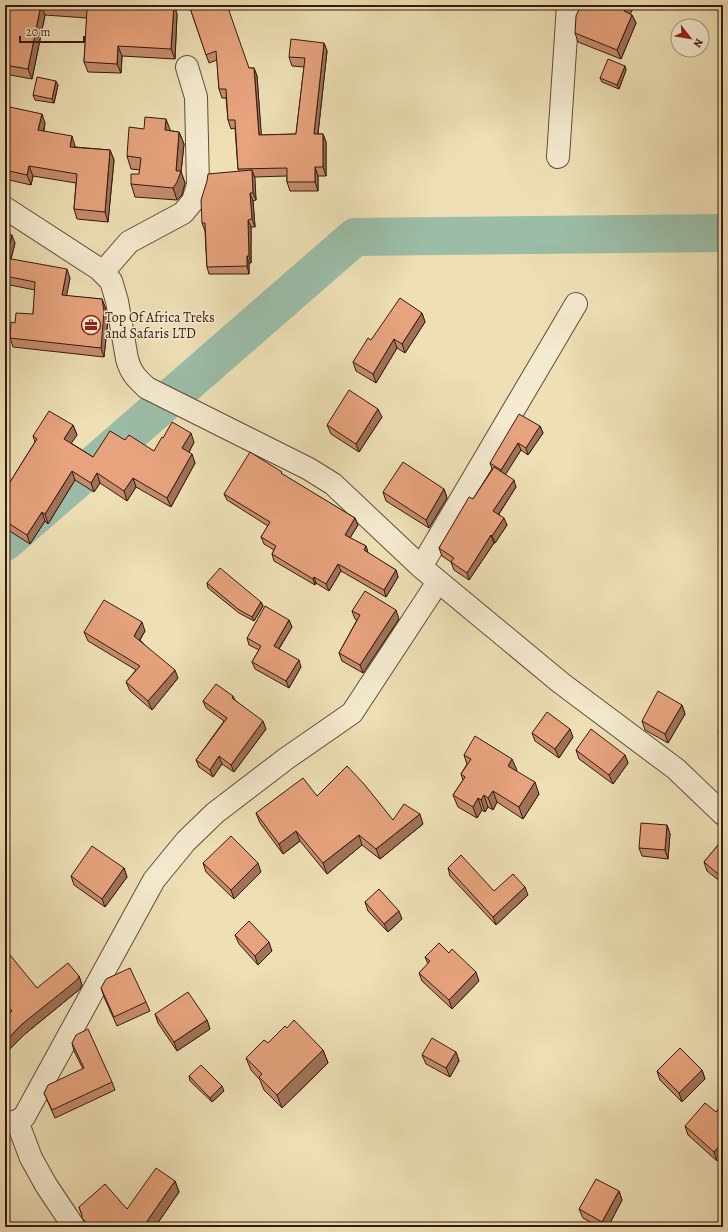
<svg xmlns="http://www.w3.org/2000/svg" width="728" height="1232" viewBox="0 0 728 1232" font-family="Alegreya,serif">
<rect width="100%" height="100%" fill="#eedfb5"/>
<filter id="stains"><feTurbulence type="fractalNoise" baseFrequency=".005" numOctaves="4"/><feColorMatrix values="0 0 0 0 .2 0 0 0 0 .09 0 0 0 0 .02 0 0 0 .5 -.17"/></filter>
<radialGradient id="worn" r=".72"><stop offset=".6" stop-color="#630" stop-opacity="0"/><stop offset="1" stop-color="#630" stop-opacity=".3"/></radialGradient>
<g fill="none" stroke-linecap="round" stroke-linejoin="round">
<path stroke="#9bbda8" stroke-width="38" d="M 5,542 L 355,237 L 723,233"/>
<g stroke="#624b39" stroke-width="24">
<path id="minor" d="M 558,157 L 568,5
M 5,208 L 99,269 L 111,281 L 117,301 L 127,359 C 131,373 136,378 147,388 L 309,469 L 333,484 L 421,567 L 561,683 L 676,769 L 723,814
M 103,272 L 129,242 L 183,213 L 193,201 L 198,185 L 196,97 L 187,67
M 421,567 L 576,304
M 17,1121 L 31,1158 L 46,1185 L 74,1227
M 5,1123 L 17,1121 L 24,1117 L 154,880 L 186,841 L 215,813 L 287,758 L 352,713 L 438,582"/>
</g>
<use href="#minor" stroke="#f4eacf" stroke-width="22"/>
</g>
<path fill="#c68c6c" stroke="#341a10" d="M 5,5 L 24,7 L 24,5 L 174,5 L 177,14 L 175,59 L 122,56 L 121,73 L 88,72 L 84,62 L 87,18 L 45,15 L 32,79 L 5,74 Z
M 189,5 L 249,68 L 254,68 L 257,76 L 261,135 L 296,134 L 304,67 L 292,66 L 289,57 L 324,43 L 327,51 L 318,134 L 323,134 L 326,142 L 326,176 L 318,176 L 318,191 L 290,191 L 287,182 L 287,176 L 254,177 L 256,200 L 253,201 L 255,227 L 251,227 L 251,263 L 249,263 L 249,274 L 209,274 L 207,267 L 205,231 L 202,223 L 239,171 L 238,169 L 235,128 L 231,129 L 228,120 L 226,98 L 222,98 L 219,89 L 217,60 L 209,63 Z
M 630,14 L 632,15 L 636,23 L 621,59 L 578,42 L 575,33 Z
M 625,66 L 626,70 L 619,89 L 602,82 L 600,78 Z
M 58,85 L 54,103 L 35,100 L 33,95 Z
M 5,106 L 45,123 L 44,131 L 75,146 L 75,147 L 110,150 L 114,160 L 108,222 L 77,219 L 74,209 L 76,183 L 33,176 L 31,185 L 5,179 Z
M 171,131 L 179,132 L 184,144 L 181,172 L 185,183 L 182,195 L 177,200 L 135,197 L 131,184 L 139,174 L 140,170 L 131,169 L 127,156 Z
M 5,233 L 15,243 L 11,259 L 70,278 L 66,296 L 102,299 L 105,307 L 108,320 L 104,357 L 13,347 L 10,338 L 15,323 L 33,314 L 35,290 L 5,284 Z
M 422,313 L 425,322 L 405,353 L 397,348 L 376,383 L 356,371 L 353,362 L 371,340 Z
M 382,417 L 359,452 L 331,434 L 327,425 Z
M 73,425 L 77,435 L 71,443 L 93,457 L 125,440 L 154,451 L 163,438 L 194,442 L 189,452 L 195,463 L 171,507 L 136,487 L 127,501 L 100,483 L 94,492 L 75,480 L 48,524 L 45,521 L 30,544 L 5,528 L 5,490 L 35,442 L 33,436 Z
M 540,426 L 543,433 L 528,455 L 521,450 L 505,474 L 516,487 L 499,514 L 507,525 L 495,543 L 494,543 L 469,580 L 454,570 L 451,562 L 442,556 L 439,548 L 473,499 L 492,469 L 490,463 Z
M 283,475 L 355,518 L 358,525 L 350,538 L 366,546 L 368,553 L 396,570 L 398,577 L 386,597 L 341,571 L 329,591 L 316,583 L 315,585 L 274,561 L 272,554 L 274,550 L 264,544 L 261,537 L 268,526 L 227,500 L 224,494 Z
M 444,489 L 447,498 L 429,528 L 386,501 L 383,492 Z
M 207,583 L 261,602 L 263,606 L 254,621 L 239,613 L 208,588 Z
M 352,611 L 399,619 L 363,673 L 342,661 L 339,653 L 357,620 L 355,619 Z
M 289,620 L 292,627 L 279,649 L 301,667 L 289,688 L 255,669 L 252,662 L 259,650 L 249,645 L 247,638 Z
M 145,631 L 140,640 L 178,678 L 152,710 L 130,691 L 126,682 L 136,670 L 88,641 L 84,632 Z
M 233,696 L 235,700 L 266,729 L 234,772 L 222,764 L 213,777 L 199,767 L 196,760 L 224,721 L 206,708 L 203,701 Z
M 682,705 L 685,714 L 668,743 L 645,730 L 642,721 Z
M 723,723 L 723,741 L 721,740 L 718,731 Z
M 532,733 L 573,737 L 559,758 L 535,741 Z
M 576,750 L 625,755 L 628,763 L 613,784 L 579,759 Z
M 464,755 L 517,770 L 516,771 L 539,794 L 523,819 L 497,802 L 493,810 L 488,807 L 485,812 L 482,810 L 477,818 L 458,807 L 453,795 L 463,780 L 461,774 L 467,764 Z
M 317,796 L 393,820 L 423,824 L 380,859 L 362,845 L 327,874 L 300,841 L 283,854 L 260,823 L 256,813 Z
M 667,825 L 670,834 L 668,859 L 642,856 L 639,848 Z
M 723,839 L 721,882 L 707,871 L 704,862 Z
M 203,863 L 261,872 L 234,899 L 206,872 Z
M 124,868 L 127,877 L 105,907 L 74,885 L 71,876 Z
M 448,868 L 494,891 L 528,895 L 496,925 L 450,876 Z
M 365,902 L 402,919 L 388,932 L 368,911 Z
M 235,935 L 272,951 L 258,965 L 239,944 Z
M 425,957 L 479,981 L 452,1009 L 422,981 L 419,973 L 428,964 Z
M 5,959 L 37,988 L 79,976 L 82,985 L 80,989 L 25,1034 L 5,1008 Z
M 101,988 L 146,1002 L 150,1011 L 117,1026 L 104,997 Z
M 155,1014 L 207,1020 L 210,1029 L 177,1051 L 158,1023 Z
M 287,1028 L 323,1050 L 328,1063 L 282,1108 L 264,1090 L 260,1080 L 251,1070 L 246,1058 L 268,1043 Z
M 72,1043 L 112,1082 L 115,1090 L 55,1118 L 44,1093 L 83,1069 L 74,1051 Z
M 456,1052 L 459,1061 L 450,1077 L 426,1064 L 422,1055 Z
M 702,1070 L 705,1079 L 682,1102 L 660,1080 L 657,1071 Z
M 189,1076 L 224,1091 L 212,1102 L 190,1081 Z
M 723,1104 L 723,1155 L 717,1161 L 688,1135 L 685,1126 L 716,1112 Z
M 175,1181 L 179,1192 L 155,1227 L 86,1227 L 79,1207 L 127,1209 Z
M 619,1191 L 622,1200 L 608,1227 L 599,1227 L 583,1218 L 579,1209 Z"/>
<path fill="#a17258" stroke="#341a10" d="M 41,5 L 45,15 L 32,79 L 28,69 Z
M 174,5 L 177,14 L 175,59 L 171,49 Z
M 627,5 L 635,5 L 627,20 L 624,11 Z
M 632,15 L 636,23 L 621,59 L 617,50 Z
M 324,43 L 327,51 L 317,142 L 314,134 Z
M 118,46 L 122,56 L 121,73 L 117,64 Z
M 625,66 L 626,70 L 619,89 L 617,85 Z
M 254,68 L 257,76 L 262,143 L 259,135 Z
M 56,81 L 58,85 L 54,103 L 52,99 Z
M 42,114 L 45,123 L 42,139 L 38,130 Z
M 166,119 L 171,132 L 165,130 Z
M 179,132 L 184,144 L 181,172 L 185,183 L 182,195 L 177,200 L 173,188 L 176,171 Z
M 323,134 L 326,142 L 326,176 L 323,167 Z
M 72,136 L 75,146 L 73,156 L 70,147 Z
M 110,150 L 114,160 L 108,222 L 105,212 Z
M 29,166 L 33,176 L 31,185 L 27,175 Z
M 315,167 L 318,176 L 318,191 L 315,182 Z
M 252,170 L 255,178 L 256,200 L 253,193 Z
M 250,193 L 253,201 L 255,227 L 252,219 Z
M 248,220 L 251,227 L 251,263 L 249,256 Z
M 12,235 L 15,243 L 9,266 L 6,258 Z
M 247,256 L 249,263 L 249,274 L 247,266 Z
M 67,269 L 70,278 L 65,304 L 62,295 Z
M 102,299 L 105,307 L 108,320 L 104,357 L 101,348 Z
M 422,313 L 425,322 L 405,353 L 402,344 Z
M 394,339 L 397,348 L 376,383 L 373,374 Z
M 378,409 L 382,417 L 359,452 L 356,444 Z
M 73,425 L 77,435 L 68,448 L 64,439 Z
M 540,426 L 543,433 L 528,455 L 526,448 Z
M 191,433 L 194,442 L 186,458 L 182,448 Z
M 518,443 L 521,450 L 504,477 L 501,470 Z
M 192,454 L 195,463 L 171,507 L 167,498 Z
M 72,471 L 75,480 L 48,524 L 45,514 Z
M 97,473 L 100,483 L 94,492 L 91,483 Z
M 133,478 L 136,487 L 127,501 L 124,491 Z
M 514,480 L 516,487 L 496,518 L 493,511 Z
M 444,489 L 447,498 L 429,528 L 426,520 Z
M 42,512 L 45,521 L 30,544 L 27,535 Z
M 355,518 L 358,525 L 348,541 L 345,535 Z
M 504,518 L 507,525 L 495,543 L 492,536 Z
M 491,535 L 494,543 L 469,580 L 467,573 Z
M 366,546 L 368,553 L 364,550 Z
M 338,564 L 341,571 L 329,591 L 326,584 Z
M 396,570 L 398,577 L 386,597 L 384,590 Z
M 314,577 L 316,583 L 315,585 L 313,579 Z
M 261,602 L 263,606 L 254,621 L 252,617 Z
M 396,610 L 399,619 L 363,673 L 360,665 Z
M 289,620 L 292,627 L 276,653 L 274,646 Z
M 142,622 L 145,631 L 137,644 L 134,636 Z
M 299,660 L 301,667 L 289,688 L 286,681 Z
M 175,670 L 178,678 L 152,710 L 148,701 Z
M 682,705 L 685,714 L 668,743 L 665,734 Z
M 263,721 L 266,729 L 234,772 L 231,765 Z
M 570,729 L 573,737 L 559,758 L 555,749 Z
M 625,755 L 628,763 L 613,784 L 609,775 Z
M 219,756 L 222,764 L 213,777 L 210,770 Z
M 512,759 L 517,770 L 512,778 L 508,766 Z
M 535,782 L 539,794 L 523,819 L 519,807 Z
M 493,791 L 497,802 L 493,810 L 488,798 Z
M 484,795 L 488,807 L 485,812 L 481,800 Z
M 478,798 L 482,810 L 477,818 L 473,807 Z
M 420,814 L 423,824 L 380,859 L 376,849 Z
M 667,825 L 670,834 L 668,859 L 665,850 Z
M 296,831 L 300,841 L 283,854 L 279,844 Z
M 359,835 L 362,845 L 327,874 L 323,863 Z
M 258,863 L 261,872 L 234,899 L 231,890 Z
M 723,867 L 723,880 L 721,882 L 718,874 Z
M 124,868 L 127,877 L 105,907 L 102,899 Z
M 525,887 L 528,895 L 496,925 L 493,917 Z
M 399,911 L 402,919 L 388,932 L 384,924 Z
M 269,942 L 272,951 L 258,965 L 255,956 Z
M 476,972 L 479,981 L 452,1009 L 449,1000 Z
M 79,976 L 82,985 L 80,989 L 25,1034 L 5,1054 L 5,1042 L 21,1025 Z
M 207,1020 L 210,1029 L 177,1051 L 174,1042 Z
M 323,1050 L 328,1063 L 282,1108 L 277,1095 Z
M 456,1052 L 459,1061 L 450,1077 L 446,1068 Z
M 702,1070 L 705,1079 L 682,1102 L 679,1093 Z
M 222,1086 L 224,1091 L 212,1102 L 210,1098 Z
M 723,1142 L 723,1155 L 717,1161 L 714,1152 Z
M 175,1181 L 179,1192 L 155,1227 L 143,1227 Z
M 619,1191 L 622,1200 L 608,1227 L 604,1227 L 602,1222 Z"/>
<path fill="#e6a37d" stroke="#341a10" d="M 5,5 L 24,7 L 24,5 L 174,5 L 171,49 L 118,46 L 117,64 L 84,62 L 87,9 L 41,5 L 28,69 L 5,65 Z
M 189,5 L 227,5 L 249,68 L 254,68 L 259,135 L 296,134 L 305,58 L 289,57 L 291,39 L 324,43 L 314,134 L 323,134 L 323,167 L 315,167 L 315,182 L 287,182 L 287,168 L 238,169 L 235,120 L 228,120 L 226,89 L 219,89 L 216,51 L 206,55 Z
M 581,5 L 627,5 L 624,11 L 632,15 L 617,50 L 575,33 L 576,16 Z
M 608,59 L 625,66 L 617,85 L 600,78 Z
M 37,77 L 56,81 L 52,99 L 33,95 Z
M 5,106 L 42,114 L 38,130 L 72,136 L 70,147 L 110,150 L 105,212 L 74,209 L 77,174 L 29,166 L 27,175 L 5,170 Z
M 145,117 L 166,119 L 165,130 L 179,132 L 176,171 L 181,171 L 177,182 L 173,188 L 131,184 L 131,174 L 139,174 L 141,158 L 127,156 L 129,127 L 144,129 Z
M 252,170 L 253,193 L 250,193 L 252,219 L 248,220 L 249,256 L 247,256 L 247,266 L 207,267 L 205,223 L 202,223 L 201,200 L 207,181 L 208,174 Z
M 5,233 L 12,235 L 6,258 L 67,269 L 62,295 L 102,299 L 104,311 L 101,348 L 10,338 L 11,322 L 15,323 L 16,313 L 33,314 L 35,282 L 5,276 Z
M 400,298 L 422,313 L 402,344 L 394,339 L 373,374 L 353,362 L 368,338 L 371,340 Z
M 349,390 L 378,409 L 356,444 L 327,425 Z
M 49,411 L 73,425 L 64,439 L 93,457 L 110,431 L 125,440 L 129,435 L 154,451 L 162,437 L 163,438 L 172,422 L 191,433 L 182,448 L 192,454 L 167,498 L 133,478 L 124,491 L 97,473 L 91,483 L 72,471 L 45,514 L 42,512 L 27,535 L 5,521 L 5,490 L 37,439 L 33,436 Z
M 519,414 L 540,426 L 526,448 L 518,443 L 501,470 L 490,463 Z
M 250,452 L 282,472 L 281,473 L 355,518 L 345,535 L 366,546 L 364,550 L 396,570 L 384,590 L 338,564 L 326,584 L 314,577 L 313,579 L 272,554 L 276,546 L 261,537 L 270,522 L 224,494 Z
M 403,462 L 444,489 L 426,520 L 383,492 Z
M 494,467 L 514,480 L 493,511 L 504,518 L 492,536 L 491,535 L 467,573 L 451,562 L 454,558 L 439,548 L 469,497 L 473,499 Z
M 220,568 L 261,602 L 252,617 L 238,609 L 207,583 Z
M 365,591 L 396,610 L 360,665 L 339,653 L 360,615 L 352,611 Z
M 104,600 L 142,622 L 134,636 L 175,670 L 148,701 L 126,682 L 140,666 L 84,632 Z
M 265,606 L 289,620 L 274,646 L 299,660 L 286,681 L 252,662 L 261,646 L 247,638 Z
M 216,684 L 233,696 L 232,698 L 263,721 L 231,765 L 219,756 L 210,770 L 196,760 L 227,718 L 203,701 Z
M 658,691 L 682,705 L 665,734 L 642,721 Z
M 547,712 L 570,729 L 555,749 L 532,733 Z
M 723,723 L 723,734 L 718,731 Z
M 591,729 L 625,755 L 609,775 L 576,750 Z
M 475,736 L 512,759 L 508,766 L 535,782 L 519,807 L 493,791 L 488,798 L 484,795 L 481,800 L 478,798 L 473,807 L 453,795 L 465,777 L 461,774 L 471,759 L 464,755 Z
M 347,766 L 364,784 L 393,820 L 404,804 L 420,814 L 376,849 L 359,835 L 323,863 L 296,831 L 279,844 L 256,813 L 303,778 L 317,796 Z
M 641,823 L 667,825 L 665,850 L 639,848 Z
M 231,836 L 258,863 L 231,890 L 203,863 Z
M 723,839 L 723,867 L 718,874 L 704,862 Z
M 92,846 L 124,868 L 102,899 L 71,876 Z
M 461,855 L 494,891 L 513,874 L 525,887 L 493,917 L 448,868 Z
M 379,889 L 399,911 L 384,924 L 365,902 Z
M 249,921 L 269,942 L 255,956 L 235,935 Z
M 439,943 L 449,953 L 452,949 L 476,972 L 449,1000 L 419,973 L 430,961 L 425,957 Z
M 10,955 L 37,988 L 68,963 L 79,976 L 77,980 L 21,1025 L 5,1042 L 5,1017 L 12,1011 L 5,1003 L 5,959 Z
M 130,968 L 146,1002 L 114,1017 L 101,988 L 106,979 Z
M 188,992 L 207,1020 L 174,1042 L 155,1014 Z
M 294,1020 L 323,1050 L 277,1095 L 259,1077 L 262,1074 L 246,1058 L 264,1040 L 268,1043 L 285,1026 L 287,1028 Z
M 88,1029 L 112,1082 L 52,1110 L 44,1093 L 48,1085 L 84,1068 L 72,1043 L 76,1035 Z
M 432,1038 L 456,1052 L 446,1068 L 422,1055 Z
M 680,1048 L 702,1070 L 679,1093 L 657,1071 Z
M 201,1065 L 222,1086 L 210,1098 L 189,1076 Z
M 705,1103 L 716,1112 L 723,1104 L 723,1142 L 714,1152 L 685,1126 Z
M 156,1168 L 175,1181 L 143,1227 L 90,1227 L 82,1218 L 82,1215 L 79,1207 L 105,1184 L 127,1209 Z
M 596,1179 L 619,1191 L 602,1222 L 579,1209 Z"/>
<defs>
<g id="office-ring" transform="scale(1)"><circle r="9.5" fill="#f4eacf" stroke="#8f2418" stroke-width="1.5"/><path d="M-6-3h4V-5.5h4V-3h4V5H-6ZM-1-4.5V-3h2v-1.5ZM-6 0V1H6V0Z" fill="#8f2418"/></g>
</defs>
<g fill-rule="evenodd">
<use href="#office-ring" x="91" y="325"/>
</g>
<g text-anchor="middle" stroke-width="3" stroke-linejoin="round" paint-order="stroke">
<g font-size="14" fill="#341a10" stroke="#f4eacf" text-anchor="start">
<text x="105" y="322">Top Of Africa Treks<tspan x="105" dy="16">and Safaris LTD</tspan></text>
</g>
</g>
<rect width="728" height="1232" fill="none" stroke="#eedfb5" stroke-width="20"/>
<rect x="6" y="6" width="716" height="1220" fill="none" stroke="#341a10" stroke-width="2"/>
<rect x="10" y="10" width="708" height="1212" fill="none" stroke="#341a10"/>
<g transform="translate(690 38) rotate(121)"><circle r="19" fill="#f4eacf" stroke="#a79783"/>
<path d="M0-3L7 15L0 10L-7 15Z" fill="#8f2418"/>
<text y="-6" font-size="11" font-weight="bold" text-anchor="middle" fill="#341a10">N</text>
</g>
<path d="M20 36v6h64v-6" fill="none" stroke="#341a10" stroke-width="2"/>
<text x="26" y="36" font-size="12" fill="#341a10" stroke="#f4eacf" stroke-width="3" paint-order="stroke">20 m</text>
<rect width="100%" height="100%" filter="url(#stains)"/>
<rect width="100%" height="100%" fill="url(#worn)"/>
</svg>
